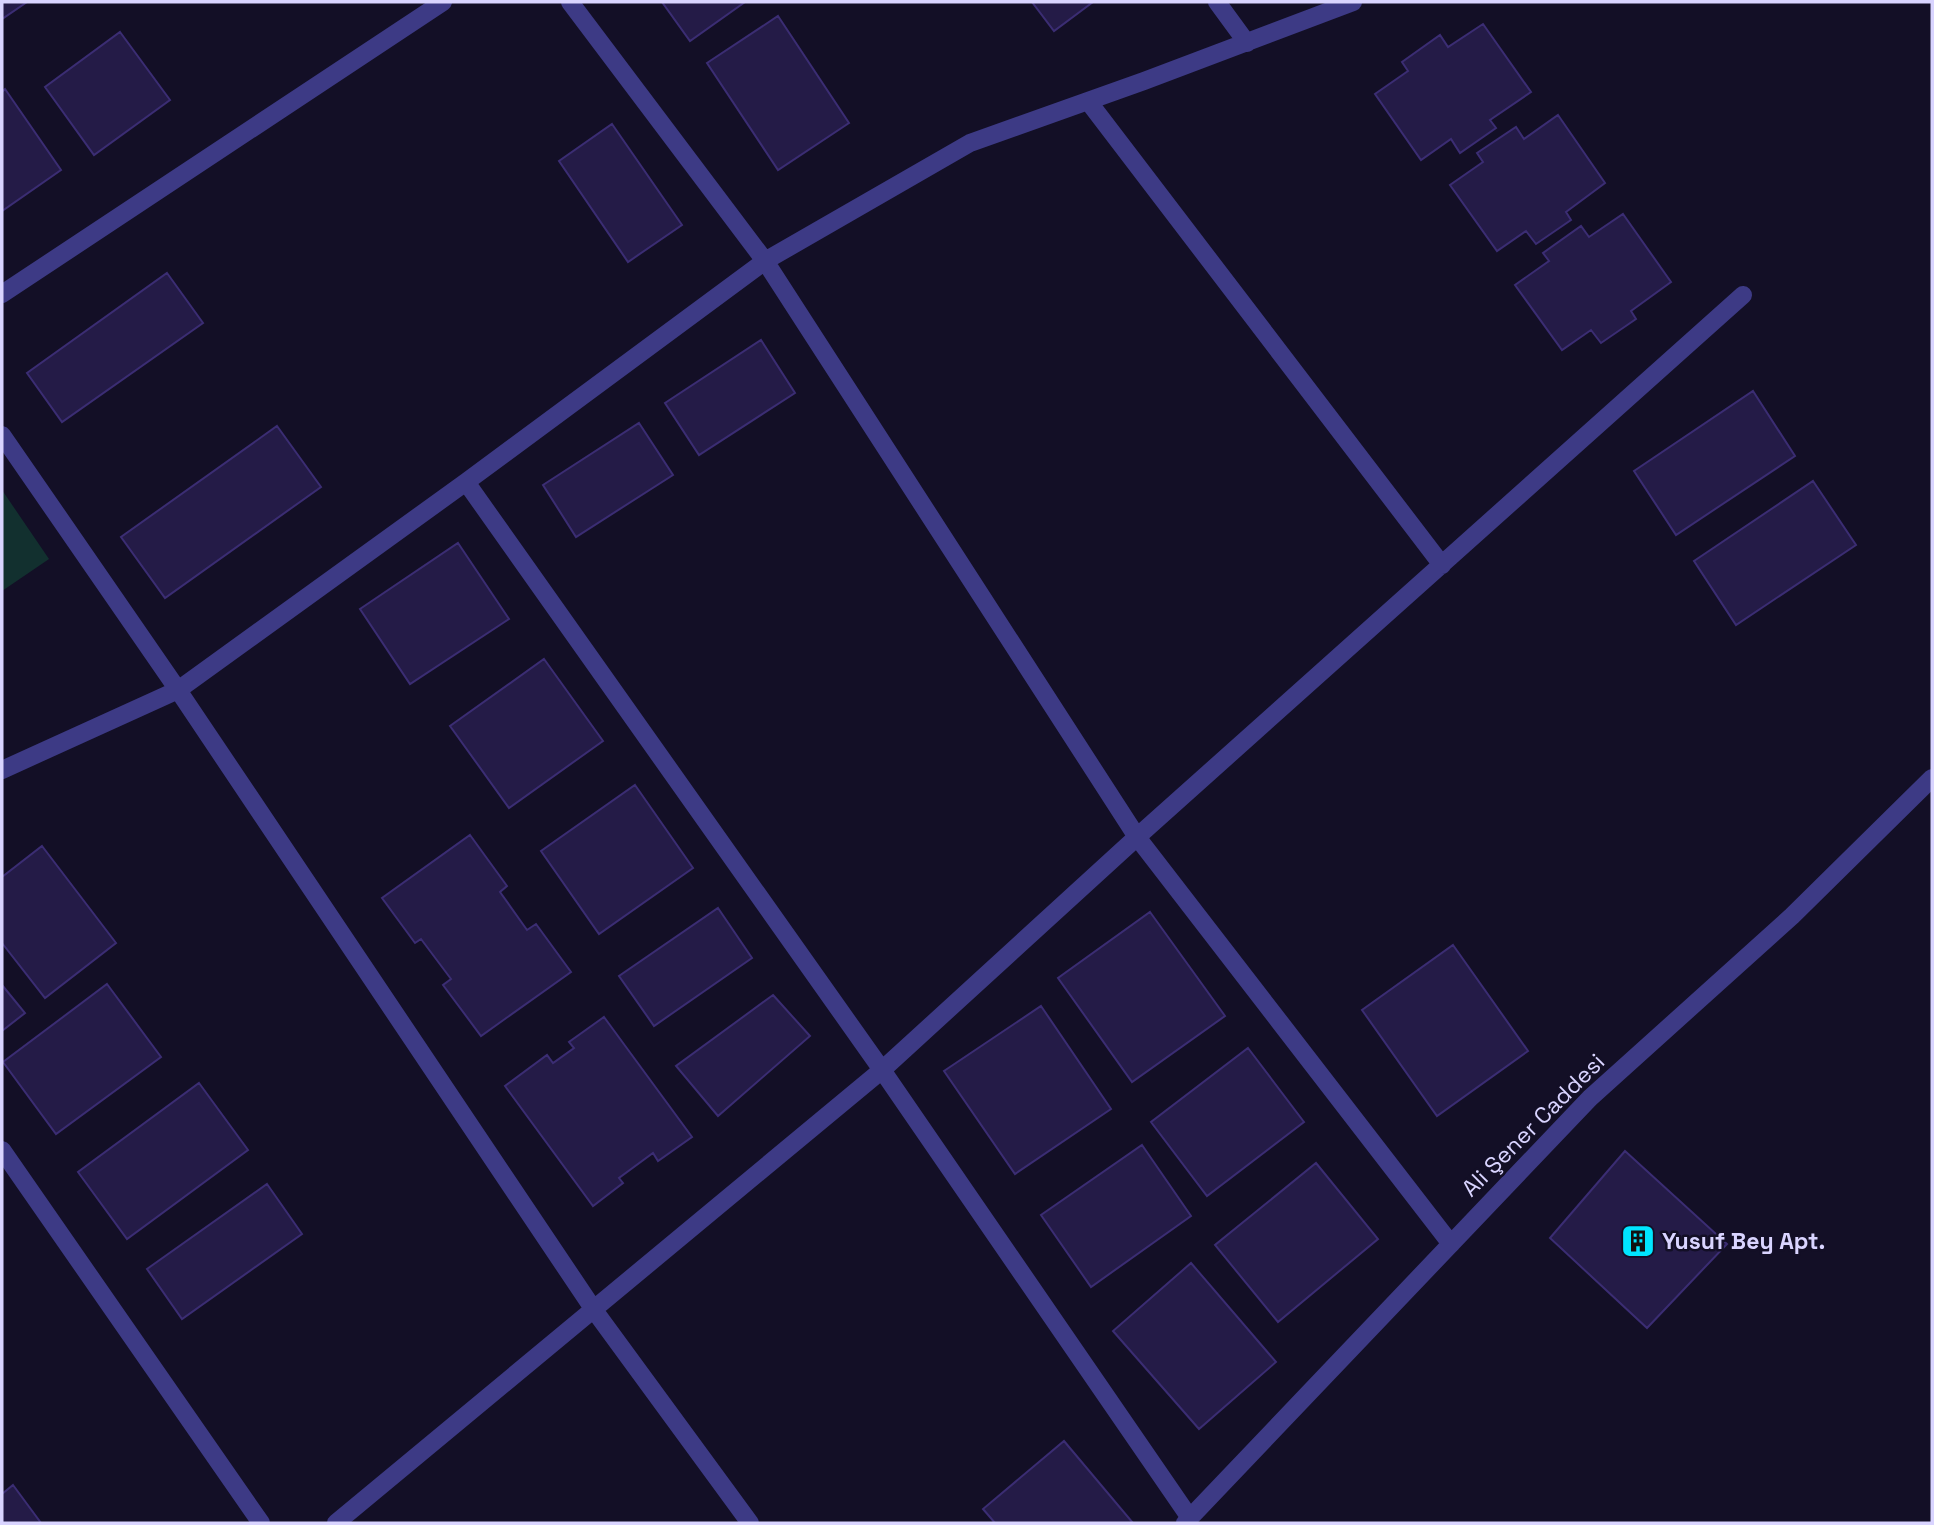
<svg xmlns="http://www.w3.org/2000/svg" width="1934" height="1525" viewBox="0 0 1934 1525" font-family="'Space Grotesk',sans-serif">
<rect width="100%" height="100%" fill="#130f26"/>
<path fill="#12302f" d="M 2,490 L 49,559 L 2,591 Z"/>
<path fill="#241b47" stroke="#3b2d73" stroke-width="2" d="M 2,2 L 27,2 L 2,19 Z
M 662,2 L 745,2 L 690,41 Z
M 1032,2 L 1093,2 L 1054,31 Z
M 778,16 L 849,123 L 778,170 L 707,63 Z
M 1483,24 L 1531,92 L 1490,120 L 1496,128 L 1460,153 L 1451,139 L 1421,160 L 1375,94 L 1408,71 L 1402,62 L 1440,35 L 1448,47 Z
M 120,32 L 170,100 L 94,155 L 45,87 Z
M 5,89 L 61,170 L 2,211 L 2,92 Z
M 1558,115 L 1605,183 L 1566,212 L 1571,220 L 1536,244 L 1526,231 L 1497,251 L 1450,185 L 1483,162 L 1477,153 L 1516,127 L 1524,139 Z
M 612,124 L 682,225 L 628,262 L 559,161 Z
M 1623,214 L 1671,282 L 1631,311 L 1636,319 L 1601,343 L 1591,330 L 1562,350 L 1515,285 L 1549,261 L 1543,253 L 1581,226 L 1589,237 Z
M 167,273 L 203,323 L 62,422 L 27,373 Z
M 761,340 L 795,393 L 699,455 L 665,403 Z
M 1753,391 L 1795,456 L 1676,535 L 1634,471 Z
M 639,423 L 673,475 L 576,537 L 543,485 Z
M 277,426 L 321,487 L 165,598 L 121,537 Z
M 1813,481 L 1856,545 L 1736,625 L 1694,561 Z
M 458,543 L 509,619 L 410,684 L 360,609 Z
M 544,659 L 603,741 L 509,808 L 450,726 Z
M 635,785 L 693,868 L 599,934 L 541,851 Z
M 470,835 L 507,886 L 500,892 L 527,930 L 536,924 L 571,972 L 481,1036 L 443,985 L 451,979 L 421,939 L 415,943 L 382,898 Z
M 42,846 L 116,943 L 45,998 L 2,943 L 2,877 Z
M 718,908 L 752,958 L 654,1026 L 619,976 Z
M 1150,912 L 1225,1016 L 1132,1082 L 1058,978 Z
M 1453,945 L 1528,1051 L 1437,1116 L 1362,1010 Z
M 107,984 L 161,1057 L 56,1134 L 3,1062 Z
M 2,985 L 25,1013 L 2,1031 Z
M 773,995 L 810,1036 L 718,1116 L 676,1066 Z
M 1041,1006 L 1111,1109 L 1015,1174 L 944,1071 Z
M 604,1017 L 692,1137 L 658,1161 L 653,1153 L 619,1178 L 623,1183 L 593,1206 L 505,1086 L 547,1055 L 553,1063 L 574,1048 L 569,1042 Z
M 1248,1048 L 1304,1122 L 1207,1196 L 1151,1122 Z
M 199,1083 L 248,1150 L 127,1239 L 78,1172 Z
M 1142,1145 L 1191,1216 L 1091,1287 L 1041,1215 Z
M 1625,1151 L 1727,1244 L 1647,1328 L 1550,1238 Z
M 1316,1163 L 1378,1239 L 1278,1322 L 1215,1245 Z
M 267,1184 L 302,1234 L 182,1319 L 147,1269 Z
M 1191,1263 L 1276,1362 L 1199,1429 L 1113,1331 Z
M 1064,1441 L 1133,1523 L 995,1523 L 983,1509 Z
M 13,1485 L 41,1523 L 2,1523 L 2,1494 Z"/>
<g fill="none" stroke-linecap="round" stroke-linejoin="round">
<path stroke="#3d3a85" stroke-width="18" d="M 570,2 L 765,261 L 1137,837 L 1451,1244
M 1217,2 L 1247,43
M 1088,101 L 1442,565
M 2,294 L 443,2
M 2,435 L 178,690 L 594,1310 L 750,1523
M 466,482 L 882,1070 L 1190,1518
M 2,770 L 178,690 L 466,482 L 765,261 L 970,143 L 1144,81 L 1353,2
M 2,1150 L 261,1523
M 336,1523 L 882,1070 L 1137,837 L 1743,295
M 1185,1523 L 1590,1098 L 1792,916 L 1932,778"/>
</g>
<defs>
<g id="building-square" transform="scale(1.75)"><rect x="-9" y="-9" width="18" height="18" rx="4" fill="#00e5ff" stroke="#130f26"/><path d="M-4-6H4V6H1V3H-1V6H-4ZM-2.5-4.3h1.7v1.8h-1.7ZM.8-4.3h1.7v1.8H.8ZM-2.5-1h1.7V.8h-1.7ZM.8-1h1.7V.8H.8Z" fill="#111"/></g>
</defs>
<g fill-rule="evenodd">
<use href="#building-square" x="1638" y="1241"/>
</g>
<g text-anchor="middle" stroke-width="5" stroke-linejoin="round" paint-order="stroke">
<g font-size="23" fill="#d9d4ff" stroke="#130f26">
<text transform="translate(1533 1125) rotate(-45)" y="8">Ali Şener Caddesi</text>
</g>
<g font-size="23" font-weight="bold" fill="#d9d4ff" stroke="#130f26" text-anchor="start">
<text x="1662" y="1249">Yusuf Bey Apt.</text>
</g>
</g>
<rect width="1934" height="1525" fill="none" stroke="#d9d4ff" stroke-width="7"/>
</svg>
